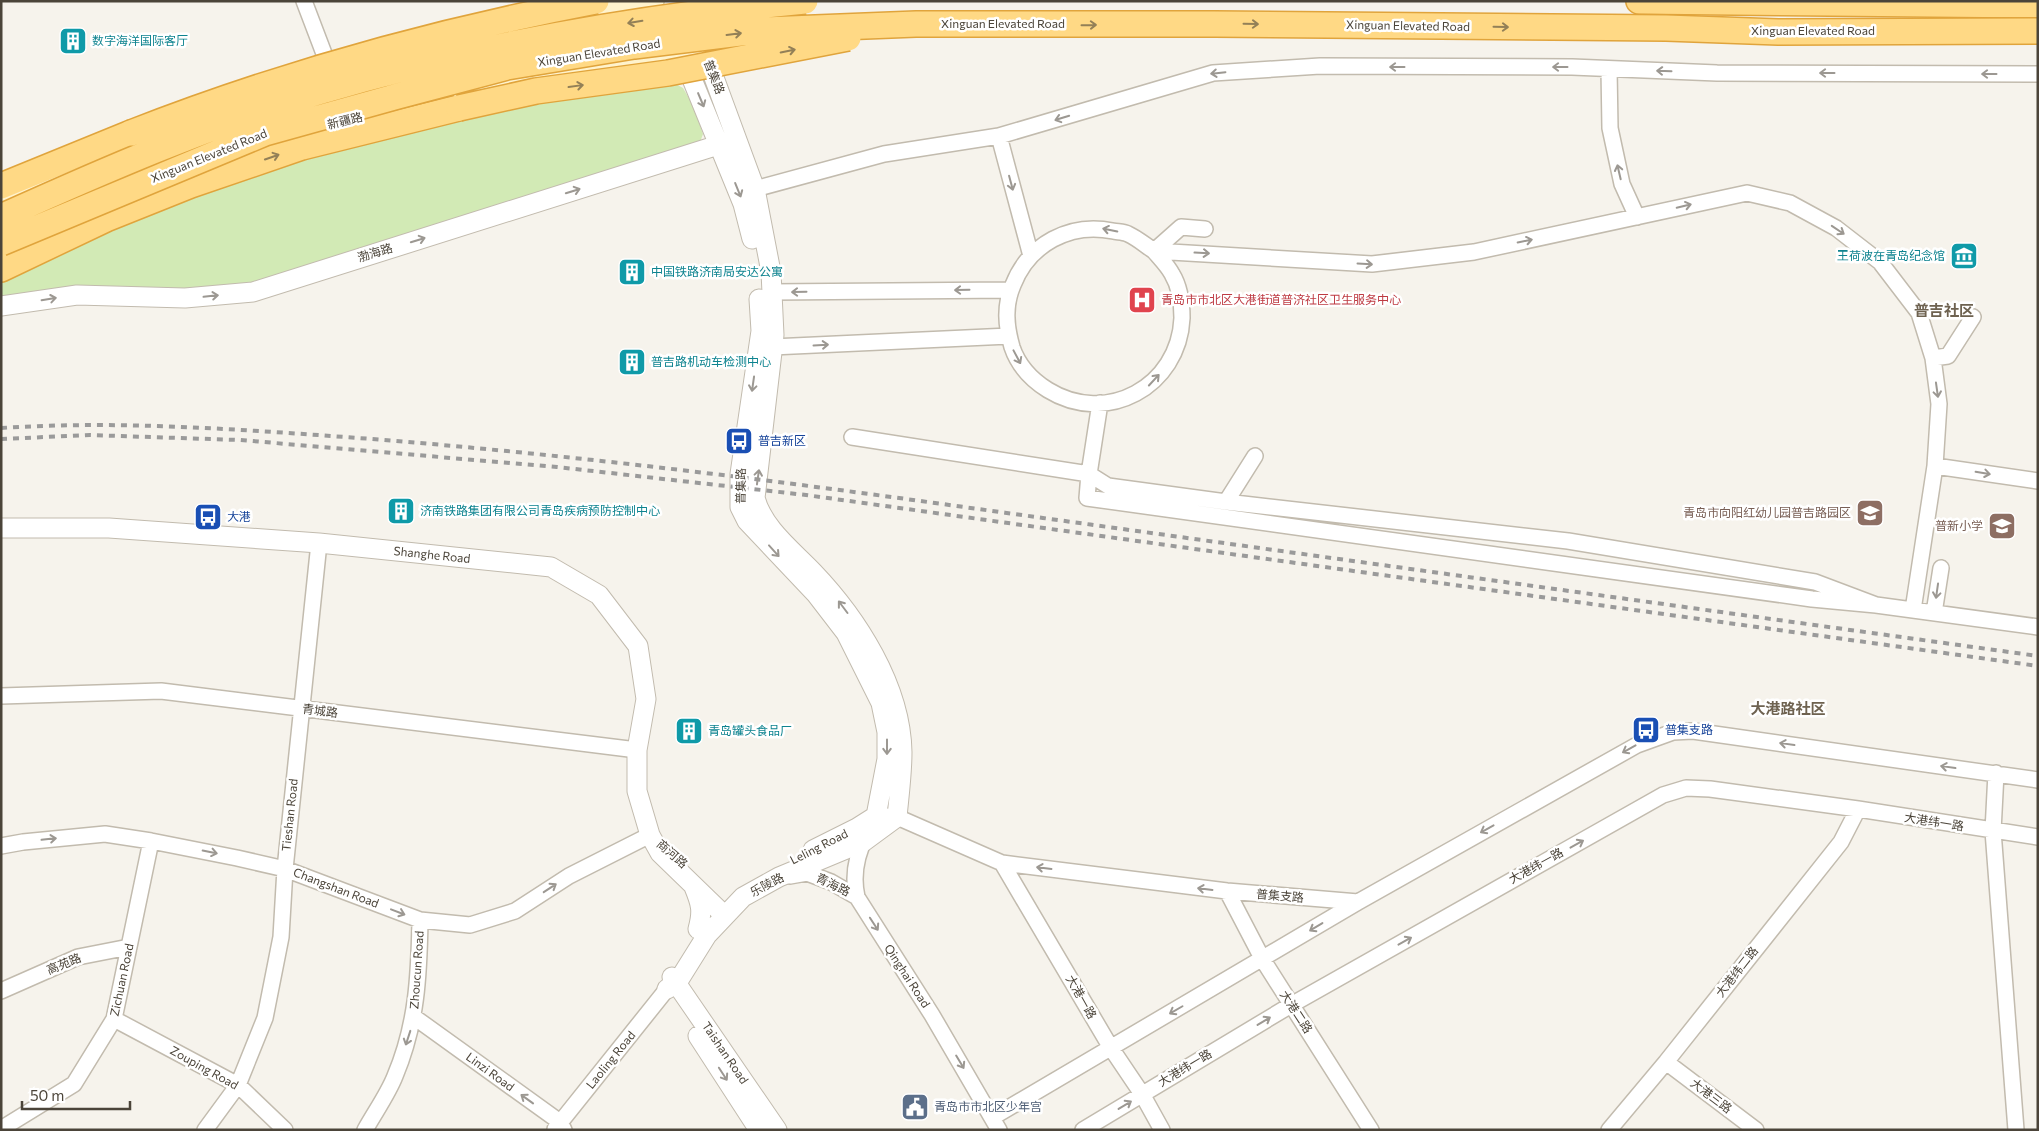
<svg xmlns="http://www.w3.org/2000/svg" width="2039" height="1131" viewBox="0 0 2039 1131" font-family="Commissioner,'Noto Sans SC',sans-serif">
<rect width="100%" height="100%" fill="#f6f3ec"/>
<path fill="#d2eab5" d="M 667,79 L 683,88 L 693,105 L 703,134 L 699,145 L 656,160 L 238,287 L 102,291 L 1,301 L 1,280 L 188,195 L 289,159 L 580,92 Z"/>
<g fill="none" stroke-linecap="round" stroke-linejoin="round">
<g stroke="#c2bbae" stroke-width="18">
<path id="minor" d="M 304,1 L 331,72
M 1609,69 L 1610,128 L 1622,184 L 1637,217
M 999,136 L 1031,256
M 755,189 L 884,154 L 999,136 L 1213,73 L 1320,66 L 1572,67 L 1717,73 L 2038,74
M 1154,251 C 1160,258 1168,266 1172,274 C 1180,287 1182,304 1182,318 C 1179,387 1106,426 1048,390 C 1032,380 1018,365 1012,347 C 1006,326 1004,306 1013,285 C 1029,244 1070,222 1113,231 C 1118,232 1124,232 1128,234 C 1137,238 1145,245 1154,251 L 1372,264 L 1474,252 L 1747,193 L 1790,203 L 1836,228 L 1880,262 L 1919,313 L 1933,358 L 1939,404 L 1935,466 L 1913,610
M 1154,251 L 1181,227 L 1205,229
M 772,292 L 1010,290
M 772,347 L 1009,336
M 1933,358 L 1948,356 L 1973,317
M 1100,403 L 1089,474 L 1108,486 L 1226,502 L 1255,456
M 852,437 L 1089,474 L 1087,498 L 1812,599 L 1876,605
M 1935,466 L 2038,481
M 1226,502 L 1568,541 L 1815,582 L 1876,605 L 2038,627
M 1934,613 L 1941,568
M 1,696 L 161,691 L 637,750
M 1996,773 L 1993,831 L 2016,1130
M 886,816 L 897,817 L 1002,863 L 1227,891 L 1358,902
M 866,836 C 856,856 852,875 857,897 L 932,1015 L 999,1130
M 1,846 L 23,842 L 105,834 L 151,841 L 237,858 L 285,869 L 420,920 L 470,925 L 515,911 L 569,876 L 650,835
M 1002,863 L 1111,1048 L 1142,1094 L 1162,1130
M 790,876 L 807,873 L 831,882 L 857,897
M 1227,891 L 1263,960 L 1371,1130
M 1,991 L 78,957 L 129,947
M 414,1017 L 560,1122 L 564,1130
M 114,1019 L 238,1085 L 285,1130
M 1666,1062 L 1756,1130
M 993,1117 L 1358,902 L 1637,745 L 1673,732 L 1693,731 L 2038,780
M 1,1129 L 74,1084 L 114,1019 L 151,841
M 555,1129 L 667,989
M 205,1130 L 238,1085 L 265,1018 L 281,937 L 285,869 L 319,543
M 365,1130 C 375,1112 388,1094 395,1076 C 417,1024 419,975 420,920
M 1083,1130 L 1291,1005 L 1663,795 L 1686,788 L 1710,789 L 1858,809 L 2038,837
M 1609,1130 L 1666,1062 L 1841,842 L 1858,809"/>
</g>
<g stroke="#c2bbae" stroke-width="21">
<path id="tertiary" d="M 683,57 L 743,204 L 752,239
M 759,299 L 761,331 L 740,474 L 740,507 L 747,521 L 816,594 L 846,633 L 881,703 L 887,732 L 887,759 L 876,816 L 857,828 L 813,850
M 1,306 L 77,295 L 185,298 L 253,292 L 731,141
M 1,528 L 109,528 L 319,543 L 551,567 L 599,595 L 638,646 L 646,699 L 637,750 L 637,791 L 650,835 L 660,853 L 725,916
M 694,887 C 701,904 703,911 698,929
M 672,977 L 777,1130
M 667,989 L 677,983 L 707,935 L 743,897 L 779,877 L 863,842 L 897,817 C 899,796 902,774 902,752 C 901,686 857,618 813,572 C 792,550 763,528 755,498 L 774,335 L 771,272 L 755,189 L 705,53
M 698,1036 L 759,1130"/>
</g>
<g stroke="#d6c79b" stroke-width="24">
<path id="secondary" d="M 577,13 L 653,1
M 463,90 L 608,63 L 705,54
M 1,202 L 104,157"/>
</g>
<g stroke="#e0a43c" stroke-width="28">
<path id="trunk" d="M 1639,1 L 2038,5
M 1,186 L 131,133
M 1,269 L 106,219 L 191,185 L 302,147 L 459,108"/>
</g>
<use href="#minor" stroke="#fff" stroke-width="15"/>
<use href="#tertiary" stroke="#fff" stroke-width="19"/>
<use href="#secondary" stroke="#fff3cd" stroke-width="21"/>
<use href="#trunk" stroke="#ffd985" stroke-width="25"/>
<path stroke="#9a9a9a" stroke-width="4" stroke-dasharray="6 6" stroke-linecap="butt" d="M 1,428 C 125,420 248,430 372,439 C 560,454 748,477 935,503 C 1303,554 1670,605 2038,656
M 1,439 L 90,435 L 240,440 L 557,467 L 806,495 L 2038,666"/>
<g stroke="#e0a43c" stroke-width="28" stroke-linecap="butt">
<path id="trunk-bridge" d="M 459,108 L 536,91 L 668,73 L 848,38
M 131,133 C 282,74 438,31 596,1
M 1,217 C 105,170 209,125 318,92 C 477,45 640,17 805,1
M 1,243 L 265,133 L 398,96 L 507,67 L 634,46 L 765,30 L 916,24 L 1215,24 L 1666,28 L 1778,32 L 2038,31"/>
</g>
<use href="#trunk-bridge" stroke="#ffd985" stroke-width="25"/>
</g>
<defs><path id="oneway-shaft" d="M-6 0H5M1.5-3L5.5 0L1.5 3" fill="none" stroke-width="1.6" stroke-linecap="round" stroke-linejoin="round" transform="scale(1.25)"/></defs>
<g stroke="#938057">
<use href="#oneway-shaft" transform="translate(635 22) rotate(171)"/>
<use href="#oneway-shaft" transform="translate(1251 24) rotate(1)"/>
<use href="#oneway-shaft" transform="translate(1089 25) rotate(-1)"/>
<use href="#oneway-shaft" transform="translate(1501 27) rotate(1)"/>
<use href="#oneway-shaft" transform="translate(734 34) rotate(-7)"/>
<use href="#oneway-shaft" transform="translate(788 51) rotate(-12)"/>
<use href="#oneway-shaft" transform="translate(576 86) rotate(-8)"/>
<use href="#oneway-shaft" transform="translate(272 157) rotate(-19)"/>
</g>
<g stroke="#9c9892">
<use href="#oneway-shaft" transform="translate(1397 67) rotate(-180)"/>
<use href="#oneway-shaft" transform="translate(1560 67) rotate(-180)"/>
<use href="#oneway-shaft" transform="translate(1664 71) rotate(-178)"/>
<use href="#oneway-shaft" transform="translate(1218 73) rotate(174)"/>
<use href="#oneway-shaft" transform="translate(1827 73) rotate(-180)"/>
<use href="#oneway-shaft" transform="translate(1989 74) rotate(-180)"/>
<use href="#oneway-shaft" transform="translate(701 100) rotate(67)"/>
<use href="#oneway-shaft" transform="translate(1062 118) rotate(163)"/>
<use href="#oneway-shaft" transform="translate(1619 172) rotate(-103)"/>
<use href="#oneway-shaft" transform="translate(1011 183) rotate(75)"/>
<use href="#oneway-shaft" transform="translate(738 190) rotate(68)"/>
<use href="#oneway-shaft" transform="translate(573 191) rotate(-17)"/>
<use href="#oneway-shaft" transform="translate(1684 206) rotate(-13)"/>
<use href="#oneway-shaft" transform="translate(1110 230) rotate(-168)"/>
<use href="#oneway-shaft" transform="translate(1838 230) rotate(34)"/>
<use href="#oneway-shaft" transform="translate(418 240) rotate(-17)"/>
<use href="#oneway-shaft" transform="translate(1525 241) rotate(-12)"/>
<use href="#oneway-shaft" transform="translate(1202 253) rotate(3)"/>
<use href="#oneway-shaft" transform="translate(1365 264) rotate(3)"/>
<use href="#oneway-shaft" transform="translate(962 290) rotate(179)"/>
<use href="#oneway-shaft" transform="translate(799 292) rotate(179)"/>
<use href="#oneway-shaft" transform="translate(211 296) rotate(-6)"/>
<use href="#oneway-shaft" transform="translate(49 299) rotate(-9)"/>
<use href="#oneway-shaft" transform="translate(821 345) rotate(-3)"/>
<use href="#oneway-shaft" transform="translate(1017 357) rotate(62)"/>
<use href="#oneway-shaft" transform="translate(1154 380) rotate(-47)"/>
<use href="#oneway-shaft" transform="translate(753 384) rotate(98)"/>
<use href="#oneway-shaft" transform="translate(1937 390) rotate(82)"/>
<use href="#oneway-shaft" transform="translate(1983 473) rotate(9)"/>
<use href="#oneway-shaft" transform="translate(758 477) rotate(-82)"/>
<use href="#oneway-shaft" transform="translate(774 551) rotate(48)"/>
<use href="#oneway-shaft" transform="translate(1937 591) rotate(98)"/>
<use href="#oneway-shaft" transform="translate(843 607) rotate(-127)"/>
<use href="#oneway-shaft" transform="translate(1787 744) rotate(-172)"/>
<use href="#oneway-shaft" transform="translate(887 747) rotate(90)"/>
<use href="#oneway-shaft" transform="translate(1629 749) rotate(151)"/>
<use href="#oneway-shaft" transform="translate(1948 767) rotate(-172)"/>
<use href="#oneway-shaft" transform="translate(1487 829) rotate(151)"/>
<use href="#oneway-shaft" transform="translate(49 839) rotate(-6)"/>
<use href="#oneway-shaft" transform="translate(1577 844) rotate(-29)"/>
<use href="#oneway-shaft" transform="translate(210 852) rotate(11)"/>
<use href="#oneway-shaft" transform="translate(1044 868) rotate(-173)"/>
<use href="#oneway-shaft" transform="translate(550 888) rotate(-33)"/>
<use href="#oneway-shaft" transform="translate(1205 889) rotate(-173)"/>
<use href="#oneway-shaft" transform="translate(398 912) rotate(21)"/>
<use href="#oneway-shaft" transform="translate(874 924) rotate(57)"/>
<use href="#oneway-shaft" transform="translate(1316 927) rotate(149)"/>
<use href="#oneway-shaft" transform="translate(1405 941) rotate(-29)"/>
<use href="#oneway-shaft" transform="translate(1176 1010) rotate(150)"/>
<use href="#oneway-shaft" transform="translate(1264 1021) rotate(-31)"/>
<use href="#oneway-shaft" transform="translate(408 1038) rotate(108)"/>
<use href="#oneway-shaft" transform="translate(960 1062) rotate(59)"/>
<use href="#oneway-shaft" transform="translate(723 1074) rotate(57)"/>
<use href="#oneway-shaft" transform="translate(527 1099) rotate(-144)"/>
<use href="#oneway-shaft" transform="translate(1125 1105) rotate(-31)"/>
</g>
<defs>
<g id="building-square" transform="scale(1.4375)"><rect x="-9" y="-9" width="18" height="18" rx="4" fill="#0f9aa8" stroke="#fff"/><path d="M-4-6H4V6H1V3H-1V6H-4ZM-2.5-4.3h1.7v1.8h-1.7ZM.8-4.3h1.7v1.8H.8ZM-2.5-1h1.7V.8h-1.7ZM.8-1h1.7V.8H.8Z" fill="#fff"/></g>
<g id="museum-square" transform="scale(1.4375)"><rect x="-9" y="-9" width="18" height="18" rx="4" fill="#0f9aa8" stroke="#fff"/><path d="M0-6L6-3V-2H-6V-3ZM-5-1h2V3h-2ZM-1-1h2V3h-2ZM3-1h2V3H3ZM-6 4H6V6H-6Z" fill="#fff"/></g>
<g id="hospital-square" transform="scale(1.4375)"><rect x="-9" y="-9" width="18" height="18" rx="4" fill="#e0444e" stroke="#fff"/><path d="M-5-5h3v3.5h4V-5h3V5h-3V1.5h-4V5h-3Z" fill="#fff"/></g>
<g id="bus-square" transform="scale(1.4375)"><rect x="-9" y="-9" width="18" height="18" rx="4" fill="#1a4fb4" stroke="#fff"/><path d="M-5-6H5V4H4V6H2V4H-2V6H-4V4H-5ZM-3.5-4V0h7V-4ZM-3.5 1.2v1.5H-2V1.2ZM2 1.2v1.5H3.5V1.2Z" fill="#fff"/></g>
<g id="school-square" transform="scale(1.4375)"><rect x="-9" y="-9" width="18" height="18" rx="4" fill="#8d6e63" stroke="#fff"/><path d="M0-5L7-2L0 1L-7-2ZM-4 1L0 2.5L4 1V4Q0 6-4 4Z" fill="#fff"/></g>
<g id="civic-square" transform="scale(1.4375)"><rect x="-9" y="-9" width="18" height="18" rx="4" fill="#5c6f8a" stroke="#fff"/><path d="M-.6-6.5H3V-4.5H.6V-3L4-1V1h2V6H-6V1h2V-1L-.6-3ZM-1.2 2.5V6h2.4V2.5Z" fill="#fff"/></g>
</defs>
<g fill-rule="evenodd">
<use href="#building-square" x="73" y="41"/>
<use href="#museum-square" x="1964" y="256"/>
<use href="#building-square" x="632" y="272"/>
<use href="#hospital-square" x="1142" y="300"/>
<use href="#building-square" x="632" y="362"/>
<use href="#bus-square" x="739" y="441"/>
<use href="#building-square" x="401" y="511"/>
<use href="#school-square" x="1870" y="513"/>
<use href="#bus-square" x="208" y="517"/>
<use href="#school-square" x="2002" y="526"/>
<use href="#bus-square" x="1646" y="730"/>
<use href="#building-square" x="689" y="731"/>
<use href="#civic-square" x="915" y="1107"/>
</g>
<g text-anchor="middle" stroke-width="5" stroke-linejoin="round" paint-order="stroke">
<g font-size="12" fill="#4b4439" stroke="#fff">
<text x="1003" y="28">Xinguan Elevated Road</text>
<text transform="translate(1408 26) rotate(1)" y="4">Xinguan Elevated Road</text>
<text x="1813" y="35">Xinguan Elevated Road</text>
<text transform="translate(599 53) rotate(-9)" y="4">Xinguan Elevated Road</text>
<text transform="translate(714 77) rotate(69)" y="4">普集路</text>
<text transform="translate(345 121) rotate(-14)" y="4">新疆路</text>
<text transform="translate(209 156) rotate(-22)" y="4">Xinguan Elevated Road</text>
<text transform="translate(375 253) rotate(-17)" y="4">渤海路</text>
<text transform="translate(741 486) rotate(-89)" y="4">普集路</text>
<text transform="translate(432 555) rotate(6)" y="4">Shanghe Road</text>
<text transform="translate(320 711) rotate(7)" y="4">青城路</text>
<text transform="translate(290 815) rotate(-84)" y="4">Tieshan Road</text>
<text transform="translate(1934 822) rotate(9)" y="4">大港纬一路</text>
<text transform="translate(819 847) rotate(-27)" y="4">Leling Road</text>
<text transform="translate(672 854) rotate(41)" y="4">商河路</text>
<text transform="translate(1536 866) rotate(-29)" y="4">大港纬一路</text>
<text transform="translate(767 885) rotate(-28)" y="4">乐陵路</text>
<text transform="translate(833 885) rotate(26)" y="4">青海路</text>
<text transform="translate(336 888) rotate(21)" y="4">Changshan Road</text>
<text transform="translate(1280 896) rotate(5)" y="4">普集支路</text>
<text transform="translate(64 964) rotate(-22)" y="4">高苑路</text>
<text transform="translate(417 970) rotate(-86)" y="4">Zhoucun Road</text>
<text transform="translate(1737 972) rotate(-52)" y="4">大港纬二路</text>
<text transform="translate(907 976) rotate(57)" y="4">Qinghai Road</text>
<text transform="translate(122 980) rotate(-78)" y="4">Zichuan Road</text>
<text transform="translate(1081 997) rotate(60)" y="4">大港一路</text>
<text transform="translate(1296 1012) rotate(57)" y="4">大港二路</text>
<text transform="translate(725 1053) rotate(56)" y="4">Taishan Road</text>
<text transform="translate(611 1060) rotate(-51)" y="4">Laoling Road</text>
<text transform="translate(204 1068) rotate(29)" y="4">Zouping Road</text>
<text transform="translate(1185 1068) rotate(-31)" y="4">大港纬一路</text>
<text transform="translate(490 1072) rotate(36)" y="4">Linzi Road</text>
<text transform="translate(1711 1096) rotate(37)" y="4">大港三路</text>
</g>
<g font-size="12" fill="#0d838f" stroke="#fff" text-anchor="start">
<text x="92" y="45">数字海洋国际客厅</text>
<text x="1945" y="260" text-anchor="end">王荷波在青岛纪念馆</text>
<text x="651" y="276">中国铁路济南局安达公寓</text>
<text x="651" y="366">普吉路机动车检测中心</text>
<text x="420" y="515">济南铁路集团有限公司青岛疾病预防控制中心</text>
<text x="708" y="735">青岛罐头食品厂</text>
</g>
<g font-size="12" fill="#be3a42" stroke="#fff" text-anchor="start">
<text x="1161" y="304">青岛市市北区大港街道普济社区卫生服务中心</text>
</g>
<g font-size="12" fill="#164399" stroke="#fff" text-anchor="start">
<text x="758" y="445">普吉新区</text>
<text x="227" y="521">大港</text>
<text x="1665" y="734">普集支路</text>
</g>
<g font-size="12" fill="#785e54" stroke="#fff" text-anchor="end">
<text x="1851" y="517">青岛市向阳红幼儿园普吉路园区</text>
<text x="1983" y="530">普新小学</text>
</g>
<g font-size="12" fill="#4e5e75" stroke="#fff" text-anchor="start">
<text x="934" y="1111">青岛市市北区少年宫</text>
</g>
<g font-size="15" font-weight="bold" fill="#6e6250" stroke="#fff">
<text x="1944" y="316">普吉社区</text>
<text x="1788" y="714">大港路社区</text>
</g>
</g>
<rect width="2039" height="1131" fill="none" stroke="#4b4439" stroke-width="5"/>
<path d="M22 1101v8h108v-8" fill="none" stroke="#4b4439" stroke-width="2.5"/>
<text x="30" y="1101" font-size="15" fill="#4b4439" stroke="#ffffff" stroke-width="4" paint-order="stroke">50 m</text>
</svg>
